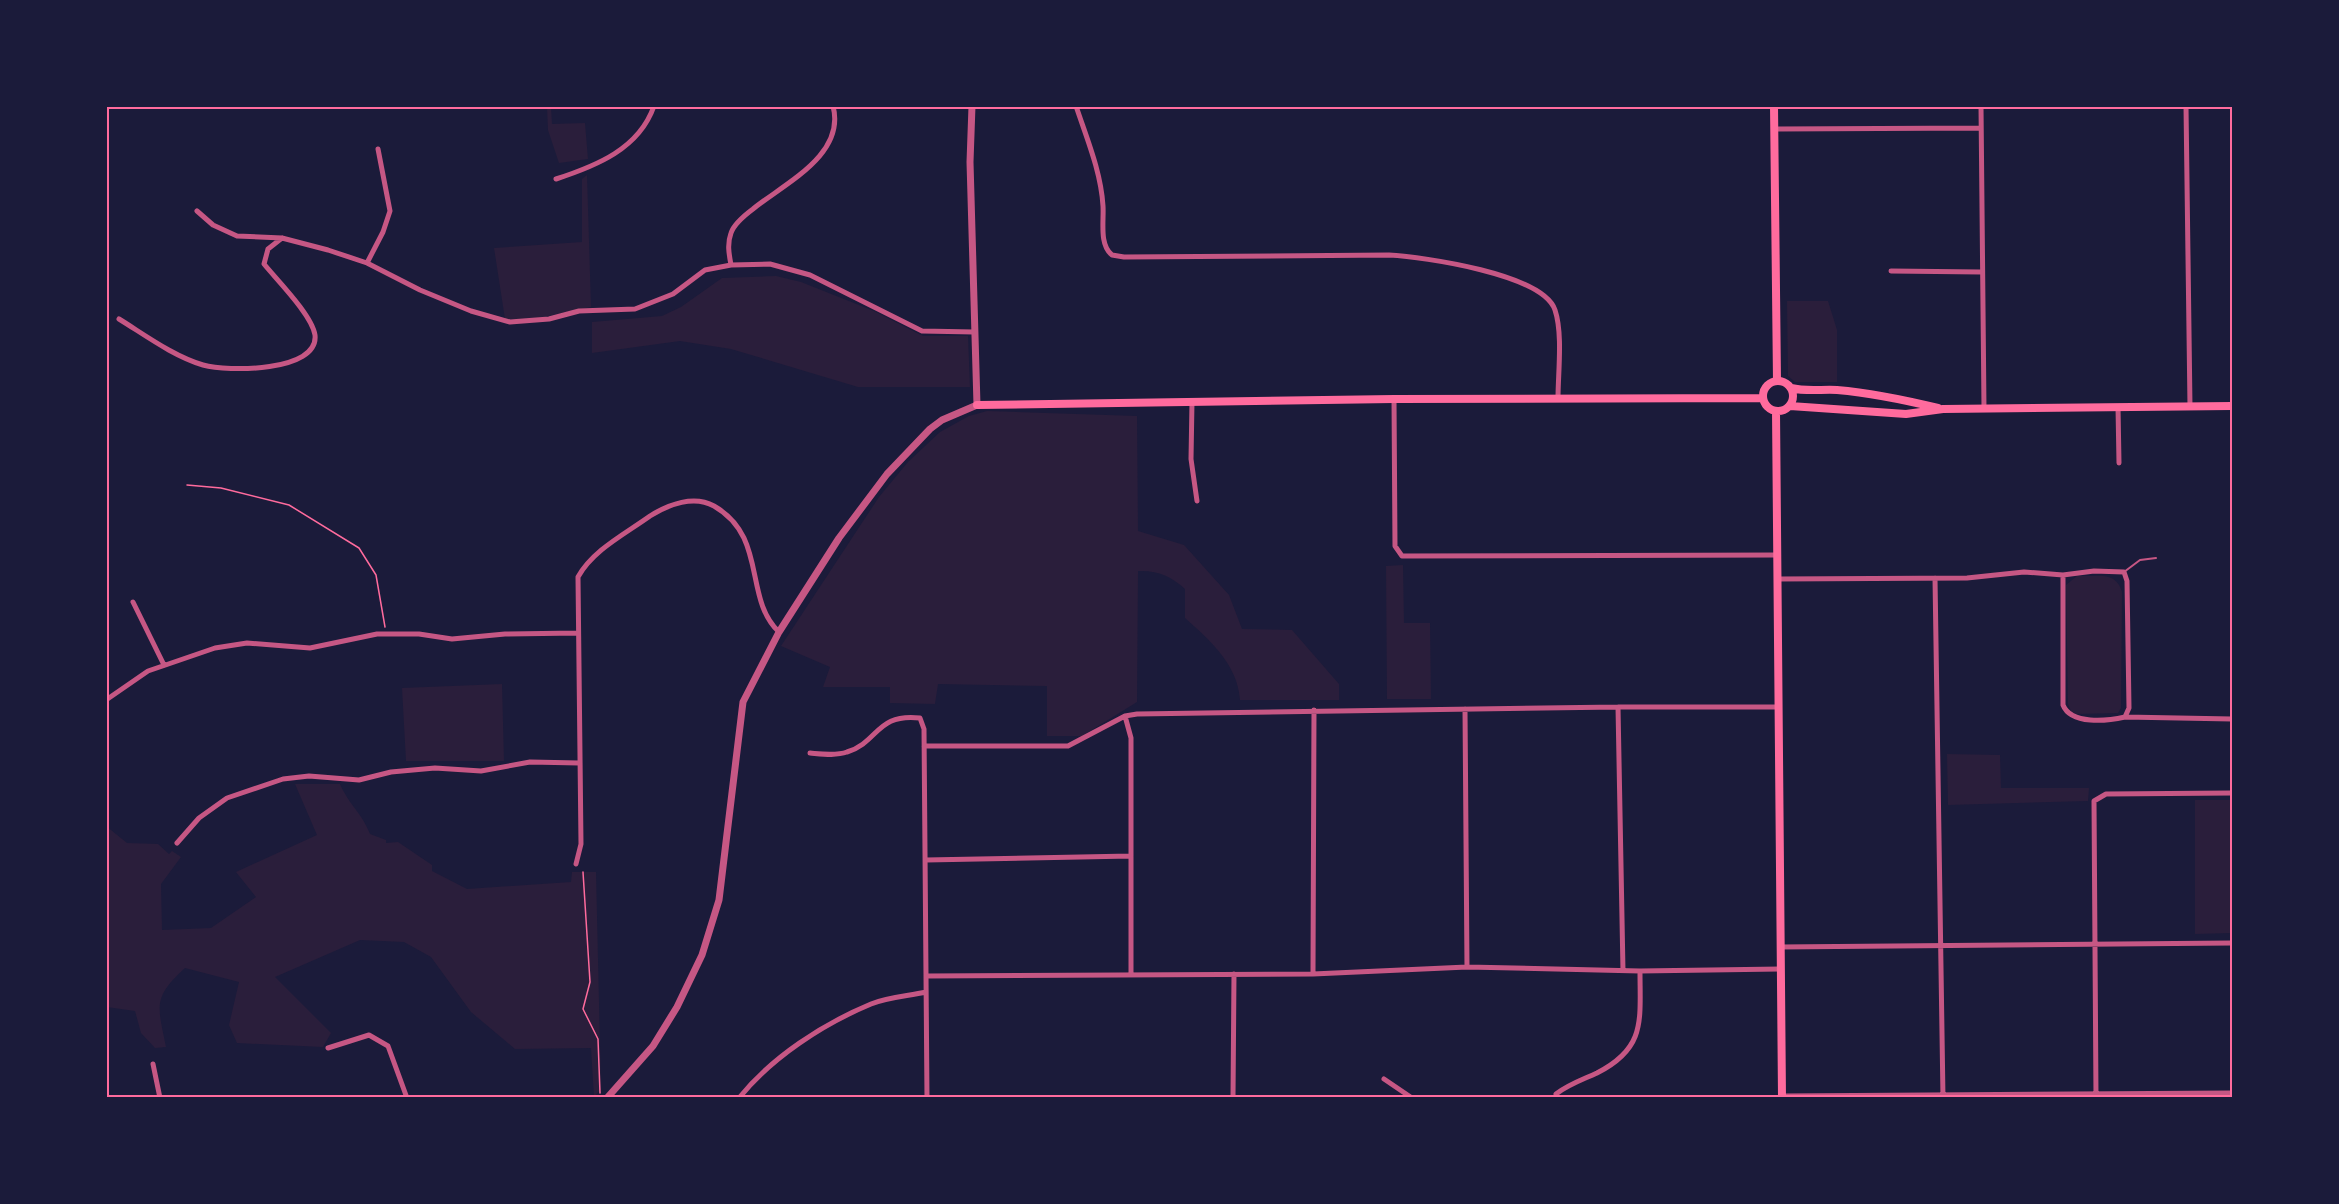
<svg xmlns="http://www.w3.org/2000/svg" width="2339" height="1204" viewBox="0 0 2339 1204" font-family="'Varela Round',sans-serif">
<rect width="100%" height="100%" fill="#1b1b3a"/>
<path fill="#2a1e3b" d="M 547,107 L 551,107 L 552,124 L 585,123 L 588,159 L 559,163 L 548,130 Z
M 587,175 L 591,307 L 534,319 L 505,319 L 494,248 L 582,242 L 582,179 Z
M 776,276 L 801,282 L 874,311 L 923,336 L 968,336 L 970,387 L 858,387 L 731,349 L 680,341 L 592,353 L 592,322 L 662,316 L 681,307 L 722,278 Z
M 1787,301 L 1828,301 L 1837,330 L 1837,382 L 1795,382 L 1788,376 Z
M 987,411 L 1137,416 L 1138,531 L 1184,545 L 1229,595 L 1242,629 L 1292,630 L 1339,684 L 1339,700 L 1240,700 C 1238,665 1210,640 1185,618 L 1185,589 C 1171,576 1157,570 1138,571 L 1137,702 L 1082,736 L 1047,736 L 1047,686 L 938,684 L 935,704 L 890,703 L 890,687 L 823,687 L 830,667 L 781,646 L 879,497 L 908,462 L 940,432 L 969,416 Z
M 1403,565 L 1404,623 L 1430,623 L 1431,699 L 1387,699 L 1386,566 Z
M 2077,576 C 2096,577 2116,570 2122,592 L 2121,708 L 2118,713 L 2076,714 L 2071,711 L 2068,704 L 2066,585 Z
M 502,684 L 504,761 L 406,761 L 402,688 Z
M 1947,754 L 2000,755 L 2001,788 L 2089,788 L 2088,801 L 1948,805 Z
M 295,784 L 340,784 C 349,805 362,813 370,834 L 386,840 L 386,843 L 398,842 L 432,865 L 432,871 L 467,889 L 571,882 L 572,872 L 596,872 L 601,1089 L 594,1097 L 591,1048 L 515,1049 L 471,1012 L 431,957 L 404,942 L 360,940 L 275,977 L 331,1033 L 323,1047 L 237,1043 L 229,1025 L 239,982 L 185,968 C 152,998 158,1006 166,1047 L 155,1048 L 141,1033 L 135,1011 L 107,1007 L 106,826 L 127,843 L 158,844 L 169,854 L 172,851 L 181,857 L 161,884 L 162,930 L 211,928 L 256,897 L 236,872 L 317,835 Z
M 2195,800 L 2232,800 L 2232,933 L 2195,934 Z"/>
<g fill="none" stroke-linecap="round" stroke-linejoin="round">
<path stroke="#ff6b9d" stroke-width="1.5" d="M 187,485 L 221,488 L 289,505 L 359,548 L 376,575 L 385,627
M 583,872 L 590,982 L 583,1009 L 598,1039 L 600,1093"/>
<path stroke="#c65784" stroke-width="2" d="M 2124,572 L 2140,560 L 2156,558"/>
<path stroke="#c65784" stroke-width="5" d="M 1076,106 C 1087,139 1101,172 1103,206 C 1104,221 1099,245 1112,255 L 1124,257 L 1389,255 C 1424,257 1543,274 1555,310 C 1563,334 1558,373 1558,398
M 1981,106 L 1984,408
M 2186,106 L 2190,407
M 1774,129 L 1981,128
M 556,179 C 596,166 639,149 654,106
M 197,211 L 213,225 L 237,236 L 282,238 L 328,250 L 367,263 L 420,290 L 471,311 L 510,322 L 549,319 L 579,311 L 635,309 L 673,294 L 705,270 L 731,265 L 770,264 L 810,275 L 922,331 L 974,332
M 367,263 L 383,232 L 390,211 L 378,149
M 731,265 C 729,254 727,244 731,233 C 734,224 745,215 753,209 C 785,183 846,155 833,106
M 1891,271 L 1981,272
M 119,319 C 145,335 173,356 203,365 C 227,372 319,372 315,335 C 312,315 277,280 264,264 L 268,249 L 282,238
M 1394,399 L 1395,546 L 1402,556 L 1777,555
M 1192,402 L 1191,459 L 1197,501
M 2118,407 L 2119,463
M 1935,578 L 1943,1098
M 1778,579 L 1967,578 L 2024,572 L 2063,575 L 2094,571 L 2124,572 L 2127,581 L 2129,708 L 2125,717 C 2107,721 2071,725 2063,705 L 2063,575
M 133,602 L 164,665
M 106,700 L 148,671 L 215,648 L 247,643 L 310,648 L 377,634 L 419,634 L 452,639 L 505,634 L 577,633
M 1618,707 L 1623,971
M 1465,709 L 1467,967
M 1125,716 L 1131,738 L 1131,975
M 2125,717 L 2232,719
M 924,746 L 1068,746 L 1125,716 L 1137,714 L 1618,707 L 1778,707
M 810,753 C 822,754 836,756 847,752 C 879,742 876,713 920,718 L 924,729 L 927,1098
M 177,843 L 199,818 L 227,798 L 283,779 L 309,776 L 359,780 L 391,772 L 435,768 L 481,771 L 530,762 L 579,763
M 926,860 L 1131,856
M 576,864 L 581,844 L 578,577 C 593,550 625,534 650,516 C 669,504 694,495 714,506 C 768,537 743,598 779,632
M 1780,947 L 2232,943
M 1313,974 L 1314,710
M 927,976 L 1313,974 L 1467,967 L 1640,971 L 1780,969
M 328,1048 L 369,1035 L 388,1046 L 407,1098
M 153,1064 L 160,1098
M 1384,1079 L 1412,1098
M 1556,1094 C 1569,1084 1582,1080 1597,1073 C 1646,1048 1640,1021 1640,971
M 1782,1096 L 2232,1093
M 2096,1096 L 2094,801 L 2106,794 L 2232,793
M 739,1098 C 772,1057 823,1024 871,1004 C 888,997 909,996 926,992
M 1233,1098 L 1234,974"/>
<path stroke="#c65784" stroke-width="7" d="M 607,1098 L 653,1046 L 677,1007 L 702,955 L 719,900 L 743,702 L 779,632 L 839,538 L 887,474 L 930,429 L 942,420 L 977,405 L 970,162 L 972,106"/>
<path stroke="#ff6b9d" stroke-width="8" d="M 1774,106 L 1777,381
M1763 396a15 15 0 1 1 30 0a15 15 0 1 1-30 0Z
M 1791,388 C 1807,392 1822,389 1837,390 C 1871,393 1905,400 1938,408
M 977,405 L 1394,399 L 1763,398
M 1790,406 L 1906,414 L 1943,409 L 2232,406
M 1776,411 L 1782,1098"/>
</g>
<rect width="2339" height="1204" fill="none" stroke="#1b1b3a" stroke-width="216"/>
<rect x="108" y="108" width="2123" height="988" fill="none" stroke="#ff6b9d" stroke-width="2"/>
</svg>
